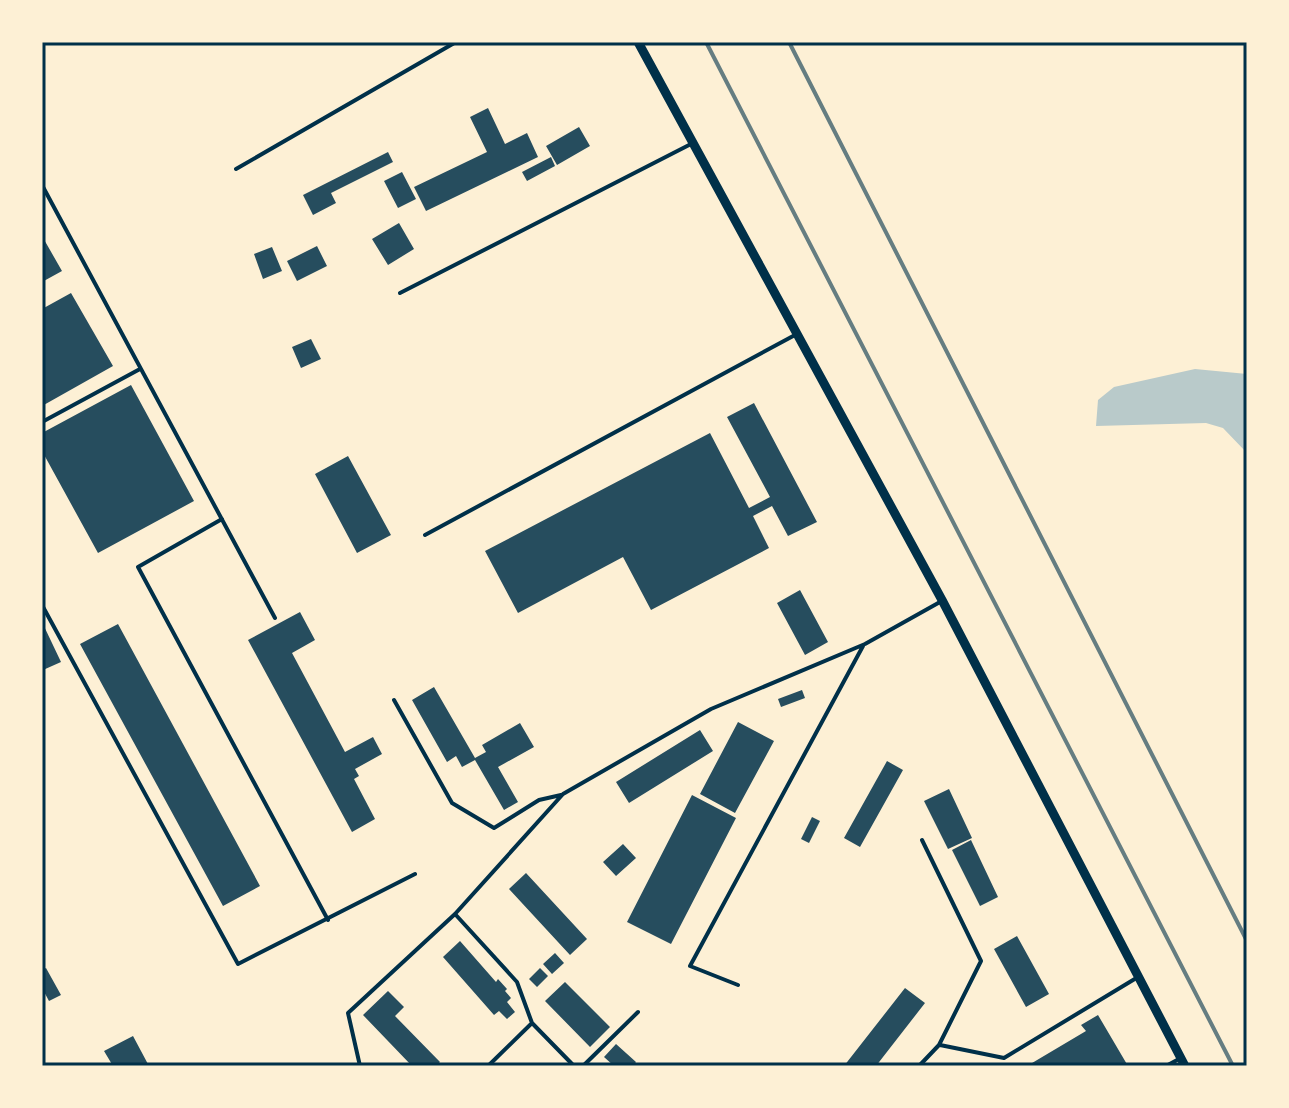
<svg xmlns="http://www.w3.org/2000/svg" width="1289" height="1108" viewBox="0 0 1289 1108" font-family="Barlow,sans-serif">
<rect width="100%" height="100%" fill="#fdf0d5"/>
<path fill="#b9caca" d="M 1195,369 L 1247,374 L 1247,453 L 1223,428 L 1206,423 L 1096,426 L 1098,400 L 1114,387 Z"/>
<path fill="#264d5e" d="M 488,108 L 505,144 L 527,133 L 538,157 L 426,211 L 414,187 L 487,152 L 470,117 Z
M 579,127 L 590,146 L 557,165 L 546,146 Z
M 388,152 L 393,162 L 331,193 L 336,203 L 313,215 L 303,195 Z
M 551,157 L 555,166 L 527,181 L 522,172 Z
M 402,172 L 416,199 L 398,208 L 384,181 Z
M 399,223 L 414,249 L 388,265 L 372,239 Z
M 42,236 L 62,271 L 42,282 Z
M 317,246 L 327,266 L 297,281 L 287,261 Z
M 272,247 L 282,271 L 263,279 L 254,254 Z
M 71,293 L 113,366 L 42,406 L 42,309 Z
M 311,339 L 321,359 L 301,368 L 292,347 Z
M 131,385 L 194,501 L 98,553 L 42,451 L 42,433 Z
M 754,403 L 817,522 L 788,536 L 772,506 L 753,516 L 769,548 L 651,610 L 623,557 L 518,613 L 485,551 L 710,433 L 749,508 L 770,497 L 727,417 Z
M 348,456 L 391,535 L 357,553 L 315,474 Z
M 800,590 L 828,642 L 805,655 L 777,603 Z
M 300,612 L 315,640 L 292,653 L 345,752 L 373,737 L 382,754 L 355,769 L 359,776 L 354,779 L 375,819 L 352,832 L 248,640 Z
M 42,622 L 61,662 L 43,670 L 42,667 Z
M 118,624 L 260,886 L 223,906 L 80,644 Z
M 434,687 L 475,758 L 486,752 L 482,745 L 520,723 L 534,747 L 498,767 L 518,802 L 504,810 L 475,760 L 462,767 L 456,756 L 447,762 L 412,700 Z
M 802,690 L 805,698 L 781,707 L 778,699 Z
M 738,722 L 774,741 L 735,813 L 700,794 Z
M 700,730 L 713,751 L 629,803 L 616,782 Z
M 887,761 L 903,770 L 860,847 L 844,838 Z
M 949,789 L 972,838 L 948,849 L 924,801 Z
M 692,795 L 736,818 L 671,944 L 627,922 Z
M 812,817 L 820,821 L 809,843 L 801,839 Z
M 971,840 L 998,897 L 980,906 L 952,850 Z
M 623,844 L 636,858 L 616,876 L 603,862 Z
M 526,873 L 587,939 L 570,955 L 509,889 Z
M 1017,936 L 1049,994 L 1026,1007 L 994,949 Z
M 460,941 L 496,982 L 498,979 L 507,989 L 505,991 L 511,998 L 507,1002 L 515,1012 L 507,1019 L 499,1011 L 494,1015 L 443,957 Z
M 555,953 L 564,963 L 552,974 L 543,964 Z
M 46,968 L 61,995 L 49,1001 L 42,988 L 42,970 Z
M 540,968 L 548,976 L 537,987 L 529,979 Z
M 565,982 L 610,1027 L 590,1047 L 545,1001 Z
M 905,988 L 925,1003 L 876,1066 L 844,1066 Z
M 388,991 L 404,1007 L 395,1016 L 440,1062 L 436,1066 L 412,1066 L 363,1015 Z
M 1098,1015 L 1128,1066 L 1027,1066 L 1086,1031 L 1081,1025 Z
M 133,1036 L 149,1066 L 113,1066 L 104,1051 Z
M 616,1044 L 636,1062 L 633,1066 L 614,1066 L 604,1057 Z"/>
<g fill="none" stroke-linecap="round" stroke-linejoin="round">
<path stroke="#003049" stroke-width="4" d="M 236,169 L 456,42
M 42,185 L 275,618
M 400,293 L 691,144
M 42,422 L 140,369
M 222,519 L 138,567 L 328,920
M 425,535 L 795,335
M 42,605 L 238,964 L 415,874
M 394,700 L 452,803 L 494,828 L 539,800 L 561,795
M 455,914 L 517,982 L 532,1023 L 488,1066
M 738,985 L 690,966 L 863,646
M 532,1023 L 574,1066
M 940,1045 L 1004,1058 L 1138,977
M 360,1066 L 348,1013 L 455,914 L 563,794 L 711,709 L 865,644 L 940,602
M 583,1066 L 638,1012
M 919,1066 L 939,1045 L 981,961 L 922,840
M 1166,1066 L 1179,1059"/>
<path stroke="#003049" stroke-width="9" d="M 638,42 L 942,600 L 1185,1066"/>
<path stroke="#657d81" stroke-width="4" d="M 706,42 L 1233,1066
M 789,42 L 1247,941"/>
</g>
<rect width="1289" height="1108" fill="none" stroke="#fdf0d5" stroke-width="88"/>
<rect x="44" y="44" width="1201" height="1020" fill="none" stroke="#003049" stroke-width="3"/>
</svg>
